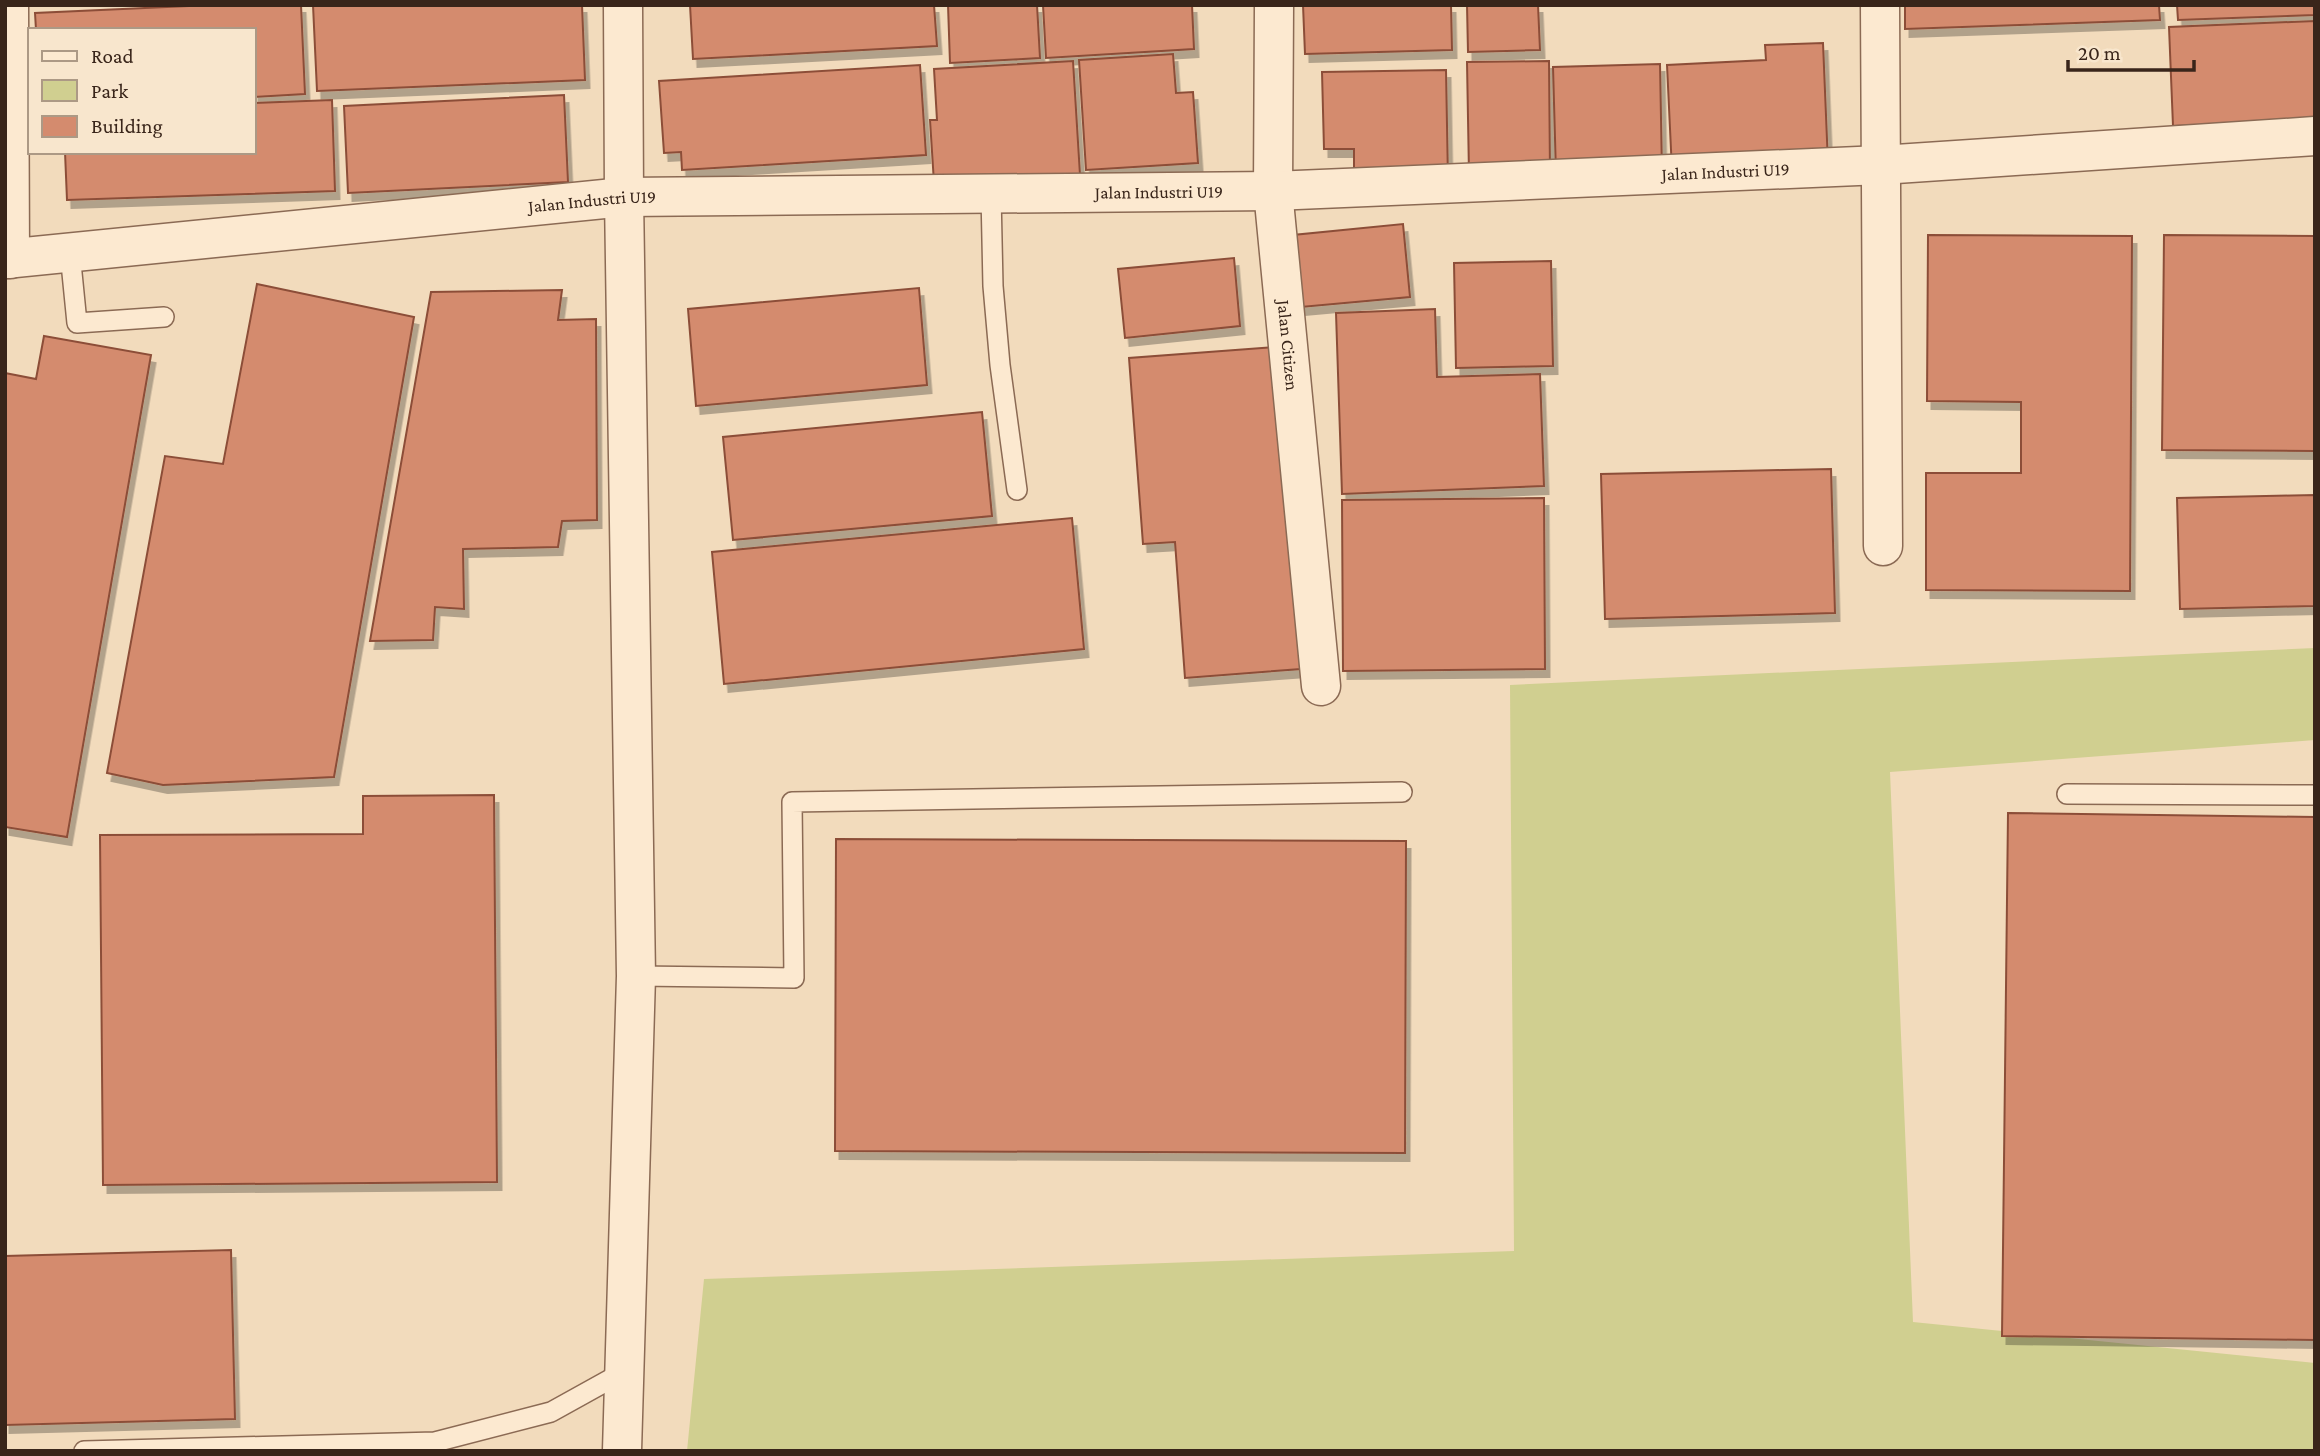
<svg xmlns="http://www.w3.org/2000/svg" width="2320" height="1456" viewBox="0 0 2320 1456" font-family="'Crimson Pro',serif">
<defs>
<filter id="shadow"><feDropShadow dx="4.5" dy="8" stdDeviation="0" flood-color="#0004"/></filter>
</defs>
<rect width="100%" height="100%" fill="#f2dbbc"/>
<path fill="#d0cf90" d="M 2315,648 L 2315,740 L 1890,772 L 1913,1322 L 2315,1363 L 2315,1451 L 687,1451 L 704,1279 L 1514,1251 L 1510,685 Z"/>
<path fill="#d48b6e" stroke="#8c4e38" stroke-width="2" filter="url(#shadow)" d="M 211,5 L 301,5 L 305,94 L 254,97 L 254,30 L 36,30 L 35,13 Z
M 313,5 L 582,5 L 585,80 L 317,91 Z
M 690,5 L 934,5 L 937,46 L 693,59 Z
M 948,5 L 1037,5 L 1040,58 L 950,63 Z
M 1043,5 L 1192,5 L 1194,49 L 1046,58 Z
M 1303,5 L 1451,5 L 1452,50 L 1305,54 Z
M 1467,5 L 1538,5 L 1540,50 L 1468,52 Z
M 1905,5 L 2159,5 L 2160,20 L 1905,29 Z
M 2177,5 L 2315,5 L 2315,15 L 2178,20 Z
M 2315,21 L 2315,121 L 2173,126 L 2169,27 Z
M 1823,43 L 1828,164 L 1672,171 L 1667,65 L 1766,60 L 1765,45 Z
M 1173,54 L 1176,93 L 1193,92 L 1198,163 L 1086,170 L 1079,60 Z
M 1073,61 L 1080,175 L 934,183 L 930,120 L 937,120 L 934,69 Z
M 1549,61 L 1550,173 L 1469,174 L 1467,62 Z
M 1660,64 L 1662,172 L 1556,174 L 1553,67 Z
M 920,65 L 926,155 L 682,170 L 681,152 L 664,153 L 659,81 Z
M 1446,70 L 1448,181 L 1354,183 L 1354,149 L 1324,149 L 1322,72 Z
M 564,95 L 568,182 L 348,193 L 344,106 Z
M 332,100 L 335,191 L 67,200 L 65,152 L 254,152 L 254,103 Z
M 1403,224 L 1410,297 L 1290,308 L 1283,236 Z
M 1928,235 L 2132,236 L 2130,591 L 1926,590 L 1926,473 L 2021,473 L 2021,402 L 1927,401 Z
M 2164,235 L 2315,236 L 2315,451 L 2162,450 Z
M 1234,258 L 1240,326 L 1125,338 L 1118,269 Z
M 1551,261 L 1553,366 L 1456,368 L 1454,263 Z
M 257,284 L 414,317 L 334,777 L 163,785 L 107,773 L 165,456 L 223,464 Z
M 919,288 L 927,385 L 696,406 L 688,309 Z
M 562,290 L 558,320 L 596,319 L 597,520 L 562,521 L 558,547 L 463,549 L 464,609 L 435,607 L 433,640 L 370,641 L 431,292 Z
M 1435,309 L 1437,377 L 1540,374 L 1544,486 L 1342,494 L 1336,313 Z
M 44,336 L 151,355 L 67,837 L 5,827 L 5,373 L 36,379 Z
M 1276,347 L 1301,669 L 1185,678 L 1175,542 L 1143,544 L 1129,358 Z
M 982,412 L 992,516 L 733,540 L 723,437 Z
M 1831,469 L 1835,613 L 1605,619 L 1601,474 Z
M 2315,495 L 2315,606 L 2180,609 L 2177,498 Z
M 1544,498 L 1545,669 L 1343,671 L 1342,500 Z
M 1072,518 L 1084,649 L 724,684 L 712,552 Z
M 494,795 L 497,1182 L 103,1185 L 100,835 L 363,834 L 363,796 Z
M 2008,813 L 2315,817 L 2315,1340 L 2002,1336 Z
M 836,839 L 1406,841 L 1405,1153 L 835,1151 Z
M 231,1250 L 235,1419 L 5,1425 L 5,1256 Z"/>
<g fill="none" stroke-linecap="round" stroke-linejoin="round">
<g stroke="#8b6a54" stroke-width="22">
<path id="lane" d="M 991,194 L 993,286 L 1000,365 L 1017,490
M 70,253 L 77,323 L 164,317
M 2067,794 L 2315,795
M 636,976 L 794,978 L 792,802 L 1402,792
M 84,1451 L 435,1442 L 551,1412 L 625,1371"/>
</g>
<g stroke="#8b6a54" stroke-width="41">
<g id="street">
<path d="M 9,5 L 10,259"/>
<path id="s1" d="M 1274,5 L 1273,191 L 1321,686"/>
<path d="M 1880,5 L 1883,546"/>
<path id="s2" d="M 5,259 L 624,197 L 1273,191 L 1881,165 L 2315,136"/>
<path d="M 622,1451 L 636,976 L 624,197 L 623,5"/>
</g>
</g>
<use href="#lane" stroke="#fce9d0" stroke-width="19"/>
<use href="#street" stroke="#fce9d0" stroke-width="38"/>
</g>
<g text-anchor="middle" stroke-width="6" stroke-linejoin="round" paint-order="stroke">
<g font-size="18" fill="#39251a" stroke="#f8e6cd">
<text dy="6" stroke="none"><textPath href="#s2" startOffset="1724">Jalan Industri U19</textPath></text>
<text dy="6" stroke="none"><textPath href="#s2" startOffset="1157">Jalan Industri U19</textPath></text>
<text dy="6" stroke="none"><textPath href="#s2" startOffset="590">Jalan Industri U19</textPath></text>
<text dy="6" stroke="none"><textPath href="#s1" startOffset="341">Jalan Citizen</textPath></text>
</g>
</g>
<rect width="2320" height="1456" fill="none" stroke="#39251a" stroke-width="14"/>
<rect x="28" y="28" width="228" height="126" fill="#f8e6cd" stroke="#ac9985" stroke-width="2"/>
<rect x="42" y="51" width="35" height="10" fill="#fce9d0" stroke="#ac9985" stroke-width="2"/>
<text x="91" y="63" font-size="21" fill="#39251a">Road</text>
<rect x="42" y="80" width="35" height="21" fill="#d0cf90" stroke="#ac9985" stroke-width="2"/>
<text x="91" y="98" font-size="21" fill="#39251a">Park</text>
<rect x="42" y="116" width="35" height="21" fill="#d48b6e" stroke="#ac9985" stroke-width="2"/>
<text x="91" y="133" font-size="21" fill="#39251a">Building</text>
<path d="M2068 60v10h126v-10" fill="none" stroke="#39251a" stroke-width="3.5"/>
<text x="2078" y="60" font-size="21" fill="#39251a" stroke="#f8e6cd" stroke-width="5" paint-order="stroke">20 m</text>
</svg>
